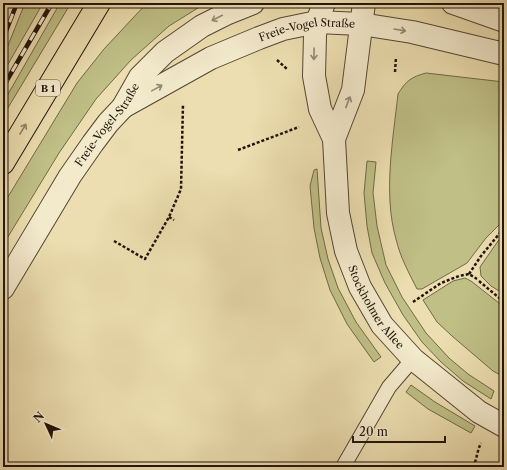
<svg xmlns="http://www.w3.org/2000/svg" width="507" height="470" viewBox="0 0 507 470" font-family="'Libre Caslon Text',serif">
<rect width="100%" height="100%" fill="#ecdeb0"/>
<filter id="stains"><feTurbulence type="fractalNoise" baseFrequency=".005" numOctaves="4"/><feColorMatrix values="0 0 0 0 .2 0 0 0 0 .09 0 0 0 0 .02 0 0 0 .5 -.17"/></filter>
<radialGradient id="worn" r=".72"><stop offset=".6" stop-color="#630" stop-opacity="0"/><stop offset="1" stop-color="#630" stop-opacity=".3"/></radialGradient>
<path fill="#bfbf86" stroke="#706948" d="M 25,3 L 43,3 L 3,73 L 3,58 Z
M 60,3 L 71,3 L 3,116 L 3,103 Z
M 147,3 L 206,3 L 169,26 L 131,60 L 96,99 L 59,153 L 3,245 L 3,205 L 77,83 L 104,49 Z
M 426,73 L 504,82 L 504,220 L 486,238 L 467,263 L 422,289 L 417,289 C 409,273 400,257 396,239 C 383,194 393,140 398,94 C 406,81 411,77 426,73 Z
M 367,161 L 376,162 L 373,193 L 377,226 L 386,265 L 402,297 L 426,333 L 449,358 L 468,374 L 494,391 L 491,399 L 463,381 L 441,362 L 422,342 L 403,315 L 385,283 L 372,253 L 367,226 L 364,193 Z
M 317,169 L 321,228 L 328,259 L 338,288 L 356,322 L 381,357 L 374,362 L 347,324 L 330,290 L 320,258 L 314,228 L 310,186 L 314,170 Z
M 504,235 L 504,294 L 491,286 L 481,276 L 480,267 L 498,241 Z
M 465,278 L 471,281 L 504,307 L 504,377 L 493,371 L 452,336 L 437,322 L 423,300 L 453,281 Z
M 411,385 L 435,402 L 475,426 L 471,433 L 428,409 L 406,392 Z"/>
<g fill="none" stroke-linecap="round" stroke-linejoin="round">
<g stroke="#544634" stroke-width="16">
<path id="service" d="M 343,467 L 389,387 L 413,359"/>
</g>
<g stroke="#544634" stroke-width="24">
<g id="minor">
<path id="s1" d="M 324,3 L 317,22 L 315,35 L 314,76 L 320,109 L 334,139 L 338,213 L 346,251 L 360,287 L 382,325 L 413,359 L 479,412 L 504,426"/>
<path d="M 334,139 L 353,90 L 364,3"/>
</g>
</g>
<g stroke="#544634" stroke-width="24">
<g id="tertiary">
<path d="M 453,3 L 504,21"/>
<path id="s2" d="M 123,107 L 211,58 L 259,38 L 283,29 L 317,22 L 361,24 L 412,32 L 504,54"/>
<path id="s3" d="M 3,288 L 70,176 L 93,143 L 108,123 L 123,107 L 140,77 L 165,52 L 202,26 L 228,13 L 253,3"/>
</g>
</g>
<g stroke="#21130b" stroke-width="24">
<path id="trunk" d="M 3,163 L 99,3"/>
</g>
<path stroke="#21130b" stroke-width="2.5" stroke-dasharray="3 2" stroke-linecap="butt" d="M 277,60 L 287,69
M 395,72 L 396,57
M 238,150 L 299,127
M 169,217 L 174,220
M 114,241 L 145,259 L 169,217 L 181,189 L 183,104
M 469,274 L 481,256 L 504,228
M 479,281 L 504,302
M 413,302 L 441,283 L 459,276 L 469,274 L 477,279
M 473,467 C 477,459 477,451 481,443"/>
<use href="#service" stroke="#f3eacc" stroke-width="14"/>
<use href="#minor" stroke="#f3eacc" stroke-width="22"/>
<use href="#tertiary" stroke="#f3eacc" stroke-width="22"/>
<use href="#trunk" stroke="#ecdeb0" stroke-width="22"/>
<g stroke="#21130b" stroke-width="4.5">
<path id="rail" d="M 3,39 L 17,3
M 3,87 L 52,3"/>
</g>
<use href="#rail" stroke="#f3eacc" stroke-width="3" stroke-dasharray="9" stroke-linecap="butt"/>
</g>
<defs><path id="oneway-shaft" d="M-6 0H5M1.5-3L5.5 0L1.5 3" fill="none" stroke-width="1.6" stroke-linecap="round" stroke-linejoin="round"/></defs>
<g stroke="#948975">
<use href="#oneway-shaft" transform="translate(217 18) rotate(153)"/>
<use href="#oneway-shaft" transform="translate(400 30) rotate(10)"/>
<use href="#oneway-shaft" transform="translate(314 54) rotate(91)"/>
<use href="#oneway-shaft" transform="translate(157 88) rotate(-29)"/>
<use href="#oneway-shaft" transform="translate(348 102) rotate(-69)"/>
</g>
<use stroke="#918366" href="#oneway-shaft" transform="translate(23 129) rotate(-59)"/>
<g text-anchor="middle" stroke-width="3" stroke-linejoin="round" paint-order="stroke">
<rect fill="#f3eacc" stroke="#605445" stroke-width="1" x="36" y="80" width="24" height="16" rx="3"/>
<g font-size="10" font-weight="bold" fill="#21130b">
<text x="48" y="92">B 1</text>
</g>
<g font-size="11" fill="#21130b" stroke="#f3eacc">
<text dy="4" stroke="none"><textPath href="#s2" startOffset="202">Freie-Vogel Straße</textPath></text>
<text dy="4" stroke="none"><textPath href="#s3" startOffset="194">Freie-Vogel-Straße</textPath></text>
<text dy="4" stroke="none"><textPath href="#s1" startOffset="318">Stockholmer Allee</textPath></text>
</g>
</g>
<rect width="507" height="470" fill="none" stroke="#ecdeb0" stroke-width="16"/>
<rect x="4" y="4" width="499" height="462" fill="none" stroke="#21130b" stroke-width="2"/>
<rect x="8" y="8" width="491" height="454" fill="none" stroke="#21130b"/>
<g transform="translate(46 424) rotate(314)" stroke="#f3eacc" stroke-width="3" paint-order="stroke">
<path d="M0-3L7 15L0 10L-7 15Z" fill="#21130b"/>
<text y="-6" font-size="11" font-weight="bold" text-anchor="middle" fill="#21130b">N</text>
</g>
<path d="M353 436v6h92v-6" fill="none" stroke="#21130b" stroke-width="2"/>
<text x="359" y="436" font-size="12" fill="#21130b" stroke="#f3eacc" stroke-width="3" paint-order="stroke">20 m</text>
<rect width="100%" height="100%" filter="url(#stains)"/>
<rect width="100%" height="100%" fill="url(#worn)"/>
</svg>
